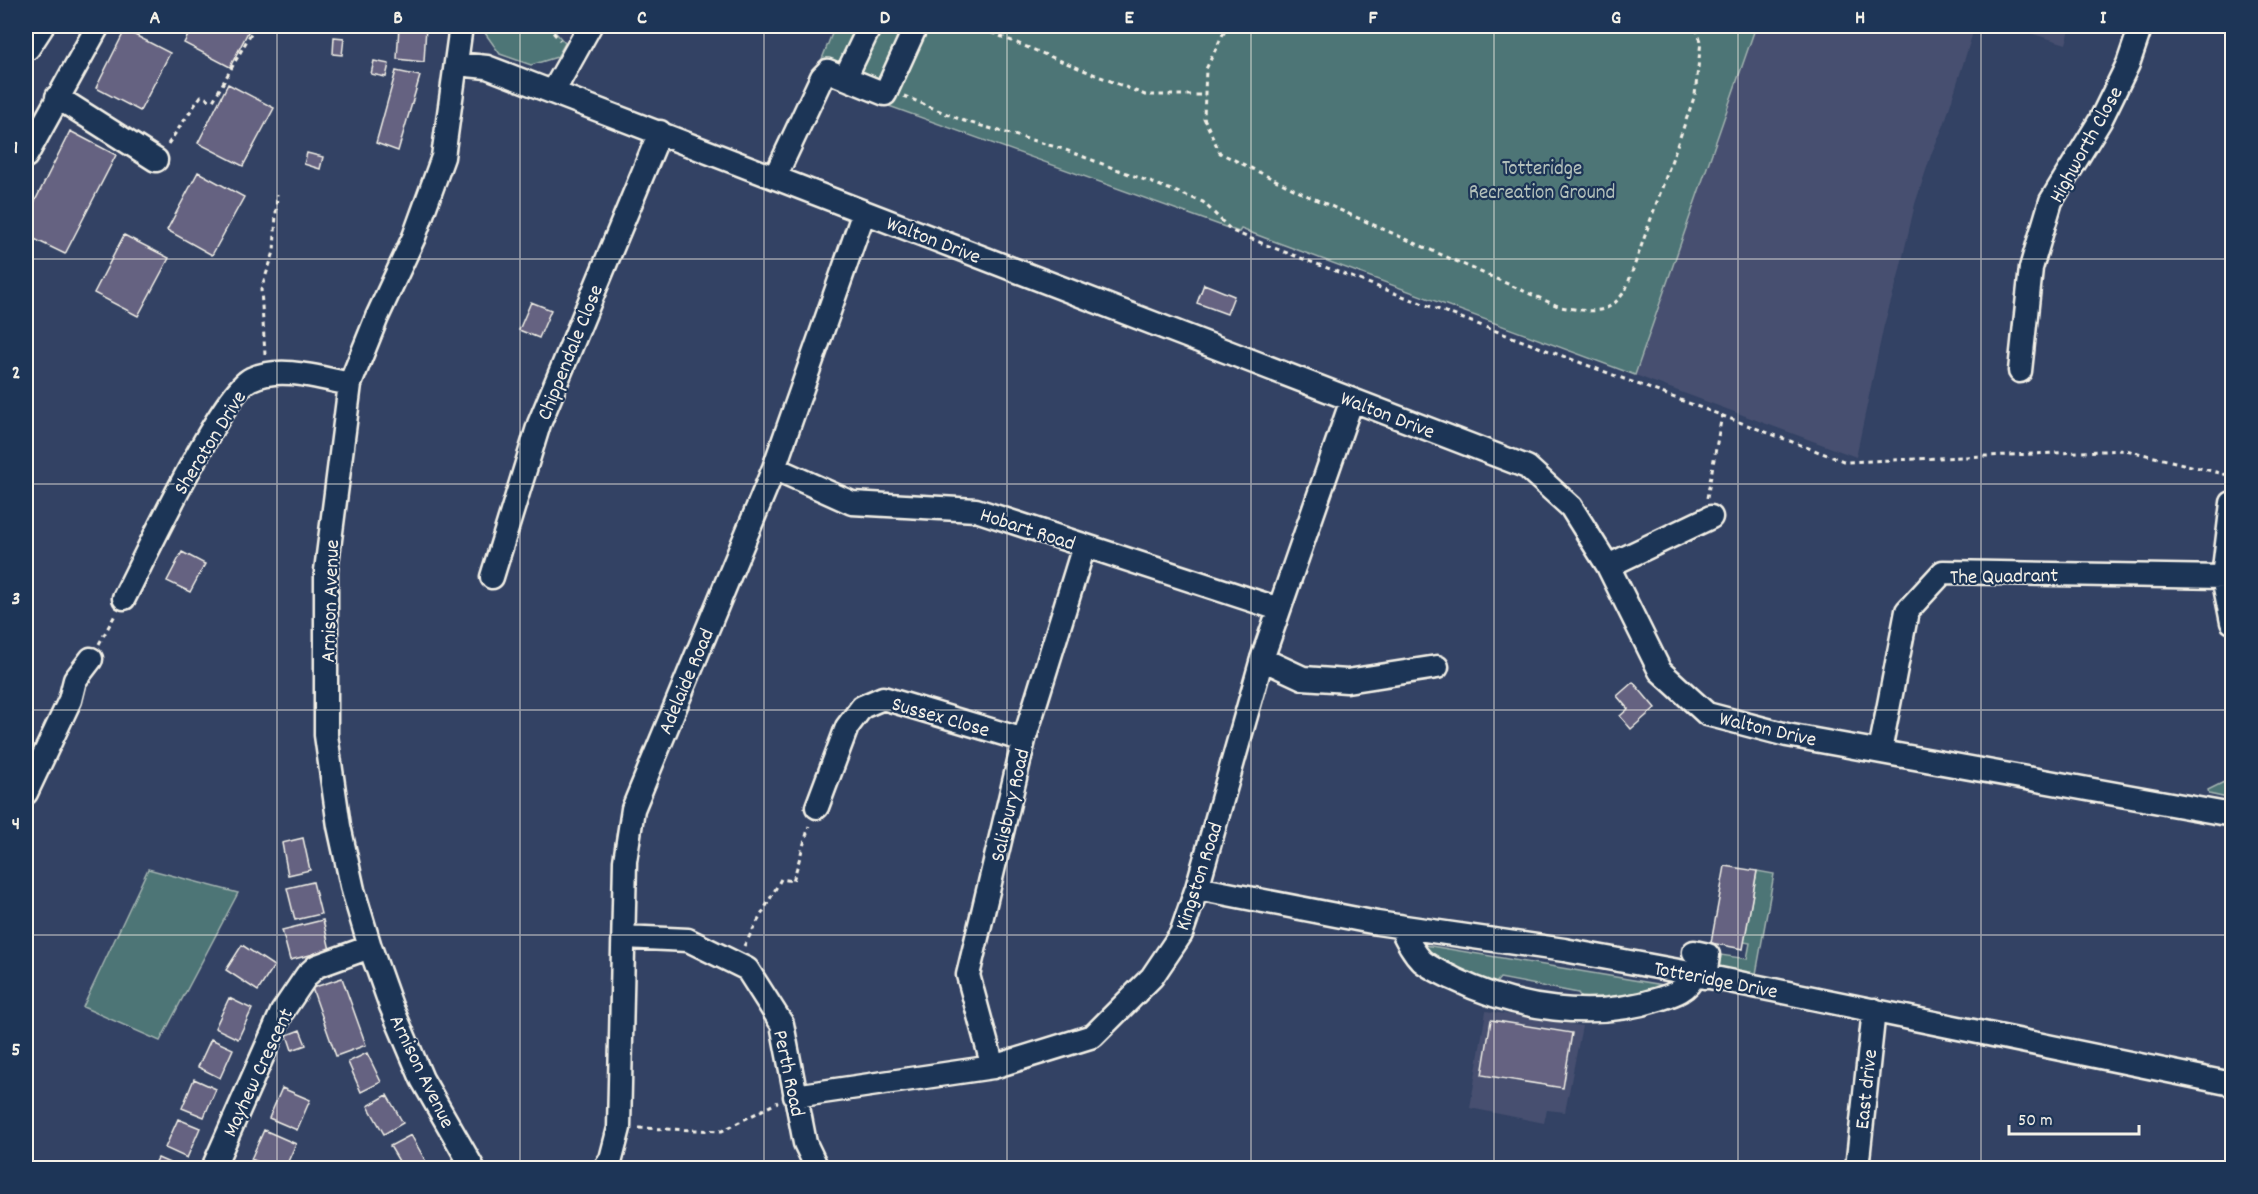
<svg xmlns="http://www.w3.org/2000/svg" width="2258" height="1194" viewBox="0 0 2258 1194" font-family="Dekko,sans-serif">
<rect width="100%" height="100%" fill="#334264"/>
<filter id="ink" filterUnits="userSpaceOnUse"><feTurbulence type="fractalNoise" baseFrequency=".0167" numOctaves="2"/><feDisplacementMap in="SourceGraphic" scale="12" xChannelSelector="R" yChannelSelector="G"/><feConvolveMatrix kernelMatrix="1 2 1 2 8 2 1 2 1" color-interpolation-filters="sRGB"/></filter>
<g filter="url(#ink)">
<path fill="#464f6f" d="M 1756,26 L 1975,26 L 1944,125 L 1932,152 L 1915,204 L 1898,278 L 1884,325 L 1856,457 L 1635,375 Z
M 2007,26 L 2071,26 L 2066,44 Z
M 1486,1011 L 1582,1026 L 1565,1112 L 1547,1110 L 1544,1123 L 1470,1108 Z"/>
<path fill="#4e7476" stroke="#a1b2af" stroke-width="1.5" d="M 480,26 L 550,26 L 565,43 L 557,57 L 531,65 L 500,54 Z
M 835,26 L 1756,26 L 1635,375 L 1241,229 L 1239,232 L 814,79 Z
M 2232,778 L 2232,799 L 2209,794 L 2208,790 Z
M 148,869 L 238,893 L 160,1041 L 83,1007 Z
M 1757,871 L 1774,874 L 1756,974 L 1719,967 L 1721,955 L 1747,959 L 1750,943 L 1744,942 Z
M 1419,944 L 1669,986 L 1669,993 L 1584,1001 L 1578,993 L 1500,978 L 1494,985 L 1419,956 Z"/>
<path fill="#656281" stroke="#f4f1e8" stroke-width="1.5" d="M 193,26 L 251,26 L 230,67 L 184,43 Z
M 399,26 L 426,26 L 424,62 L 397,59 Z
M 125,30 L 170,53 L 140,111 L 96,88 Z
M 334,37 L 344,38 L 342,55 L 333,54 Z
M 374,61 L 389,64 L 386,77 L 371,74 Z
M 396,71 L 420,76 L 398,151 L 376,143 Z
M 228,84 L 274,108 L 243,166 L 198,143 Z
M 70,131 L 116,155 L 65,254 L 26,235 L 26,219 Z
M 307,153 L 323,157 L 320,169 L 304,164 Z
M 198,172 L 244,197 L 212,255 L 167,230 Z
M 124,235 L 169,258 L 138,316 L 94,293 Z
M 1204,284 L 1234,296 L 1227,314 L 1197,303 Z
M 531,302 L 551,310 L 539,338 L 519,330 Z
M 182,552 L 205,564 L 190,592 L 167,581 Z
M 1633,682 L 1655,708 L 1631,729 L 1620,716 L 1628,709 L 1617,696 Z
M 303,838 L 310,870 L 288,875 L 282,843 Z
M 1725,866 L 1757,871 L 1743,949 L 1711,943 Z
M 313,882 L 321,914 L 295,920 L 287,888 Z
M 323,920 L 330,950 L 290,960 L 282,930 Z
M 242,945 L 274,966 L 258,991 L 226,970 Z
M 342,978 L 366,1045 L 336,1056 L 312,988 Z
M 229,998 L 252,1009 L 238,1039 L 215,1028 Z
M 1491,1020 L 1572,1033 L 1563,1088 L 1482,1075 Z
M 300,1030 L 306,1045 L 292,1050 L 287,1035 Z
M 211,1039 L 233,1049 L 220,1078 L 198,1067 Z
M 367,1053 L 381,1082 L 361,1092 L 348,1062 Z
M 194,1079 L 216,1089 L 204,1117 L 182,1108 Z
M 282,1088 L 310,1100 L 297,1130 L 269,1118 Z
M 387,1095 L 403,1123 L 384,1134 L 368,1106 Z
M 178,1119 L 200,1128 L 187,1158 L 165,1148 Z
M 264,1130 L 296,1144 L 285,1168 L 273,1168 L 251,1159 Z
M 411,1135 L 429,1167 L 426,1168 L 403,1168 L 390,1146 Z
M 158,1158 L 181,1168 L 153,1168 Z"/>
<g fill="none" stroke-linecap="round" stroke-linejoin="round">
<g stroke="#f4f1e8" stroke-width="27">
<path id="minor" d="M 461,26 L 443,157 L 414,237 L 377,317 L 350,384 L 326,571 L 326,735 L 339,826 L 353,890 L 370,947 L 391,1006 L 422,1079 L 473,1168
M 457,64 L 487,67 L 1527,467 L 1571,507 L 1608,566 L 1660,671 L 1707,714 L 1787,735 L 2232,815
M 845,78 L 869,28
M 553,92 L 590,26
M 57,97 L 156,160
M 26,156 L 98,26
M 775,177 L 822,77 L 828,71 L 885,94 L 916,26
M 2020,371 L 2031,268 L 2051,201 L 2100,121 L 2128,64 L 2141,26
M 774,468 L 852,503 L 976,510 L 1279,609
M 2232,503 L 2223,577 L 2232,622
M 1608,566 L 1711,517
M 492,577 L 539,424 L 660,132
M 124,598 C 143,561 222,392 251,379 C 280,365 320,378 350,384
M 1262,659 L 1303,678 L 1347,681 L 1437,667
M 1880,751 L 1907,611 L 1943,572 L 2223,577
M 26,793 L 70,700 L 75,680 L 91,659
M 817,807 L 847,727 L 862,707 L 883,698 L 1024,740
M 1197,888 L 1377,923 L 1564,950 L 1695,974 L 2232,1084
M 1400,926 C 1406,938 1412,951 1422,961 C 1430,968 1444,974 1454,979 C 1515,1009 1593,1021 1659,999 C 1675,994 1688,990 1695,974
M 624,937 L 688,940 L 747,969 L 782,1024 L 805,1143 L 817,1168
M 1694,952 L 1708,955 L 1705,977
M 993,1067 L 968,975 L 1024,740 L 1084,546
M 795,1096 L 993,1067 L 1093,1036 L 1152,977 L 1181,934 L 1197,888 L 1262,659 L 1352,400
M 213,1168 L 282,1012 L 307,975 L 317,966 L 370,947
M 605,1168 L 611,1159 L 619,1128 L 625,861 L 633,809 L 774,468 L 864,212
M 1857,1168 L 1874,1010"/>
</g>
<g stroke="#f4f1e8" stroke-width="33">
<path id="major" d="M 26,46 L 39,26"/>
</g>
<path stroke="#f4f1e8" stroke-width="3" stroke-dasharray="4.5 4.5" stroke-linecap="butt" d="M 547,26 L 560,40
M 975,26 L 1145,95 L 1205,95
M 1231,26 L 1223,34 L 1206,69 L 1204,118 L 1220,153 L 1308,196 L 1560,307 C 1590,311 1608,318 1626,289 L 1695,95 L 1701,41 L 1695,26
M 904,96 L 964,121 L 1063,149 L 1203,202 L 1232,231 L 1274,248 L 1846,462 L 2126,450 L 2232,476
M 168,144 L 201,96 L 213,101 L 255,26
M 265,355 L 261,289 L 274,252 L 277,194
M 1707,498 L 1722,415
M 99,644 L 115,615
M 744,946 L 781,879 L 793,881 L 809,826
M 639,1128 L 722,1131 L 778,1102"/>
<use href="#minor" stroke="#1d3557" stroke-width="22"/>
<use href="#major" stroke="#1d3557" stroke-width="28"/>
</g>
</g>
<path fill="none" stroke="#f4f1e8" stroke-width="1.5" stroke-opacity="0.55" d="M 277,26 L 277,1168M 520,26 L 520,1168M 764,26 L 764,1168M 1007,26 L 1007,1168M 1251,26 L 1251,1168M 1494,26 L 1494,1168M 1738,26 L 1738,1168M 1981,26 L 1981,1168M 26,259 L 2232,259M 26,484 L 2232,484M 26,710 L 2232,710M 26,935 L 2232,935"/>
<g text-anchor="middle" stroke-width="4.5" stroke-linejoin="round" paint-order="stroke">
<g font-size="21" fill="#f4f1e8" stroke="#1d3557">
<text transform="translate(2085 144) rotate(-61)" y="7">Highworth Close</text>
<text transform="translate(934 239) rotate(21)" y="7">Walton Drive</text>
<text transform="translate(569 352) rotate(-68)" y="7">Chippendale Close</text>
<text transform="translate(1388 414) rotate(21)" y="7">Walton Drive</text>
<text transform="translate(209 442) rotate(-58)" y="7">Sheraton Drive</text>
<text transform="translate(1028 528) rotate(18)" y="7">Hobart Road</text>
<text transform="translate(2004 575) rotate(-1)" y="7">The Quadrant</text>
<text transform="translate(329 601) rotate(-88)" y="7">Arnison Avenue</text>
<text transform="translate(685 681) rotate(-67)" y="7">Adelaide Road</text>
<text transform="translate(941 716) rotate(16)" y="7">Sussex Close</text>
<text transform="translate(1768 728) rotate(13)" y="7">Walton Drive</text>
<text transform="translate(1009 805) rotate(-77)" y="7">Salisbury Road</text>
<text transform="translate(1198 876) rotate(-72)" y="7">Kingston Road</text>
<text transform="translate(1716 979) rotate(11)" y="7">Totteridge Drive</text>
<text transform="translate(423 1071) rotate(64)" y="7">Arnison Avenue</text>
<text transform="translate(257 1072) rotate(-65)" y="7">Mayhew Crescent</text>
<text transform="translate(790 1073) rotate(78)" y="7">Perth Road</text>
<text transform="translate(1865 1089) rotate(-84)" y="7">East drive</text>
</g>
<g font-size="21" fill="#b2bfba" stroke="#1d3557">
<text x="1542" y="174">Totteridge<tspan x="1542" dy="24">Recreation Ground</tspan></text>
</g>
</g>
<rect width="2258" height="1194" fill="none" stroke="#1d3557" stroke-width="66"/>
<path d="M2009 1125v9h130v-9" fill="none" stroke="#f4f1e8" stroke-width="3"/>
<text x="2018" y="1125" font-size="18" fill="#f4f1e8" stroke="#1d3557" stroke-width="4.5" paint-order="stroke">50 m</text>
<rect x="33" y="33" width="2192" height="1128" fill="none" stroke="#f4f1e8" stroke-width="2"/>
<g font-size="20" text-anchor="middle" font-weight="bold" fill="#f4f1e8">
<text x="155" y="23">A</text>
<text x="398" y="23">B</text>
<text x="642" y="23">C</text>
<text x="885" y="23">D</text>
<text x="1129" y="23">E</text>
<text x="1373" y="23">F</text>
<text x="1616" y="23">G</text>
<text x="1860" y="23">H</text>
<text x="2103" y="23">I</text>
<text x="16" y="153">1</text>
<text x="16" y="378">2</text>
<text x="16" y="604">3</text>
<text x="16" y="829">4</text>
<text x="16" y="1055">5</text>
</g>
</svg>
